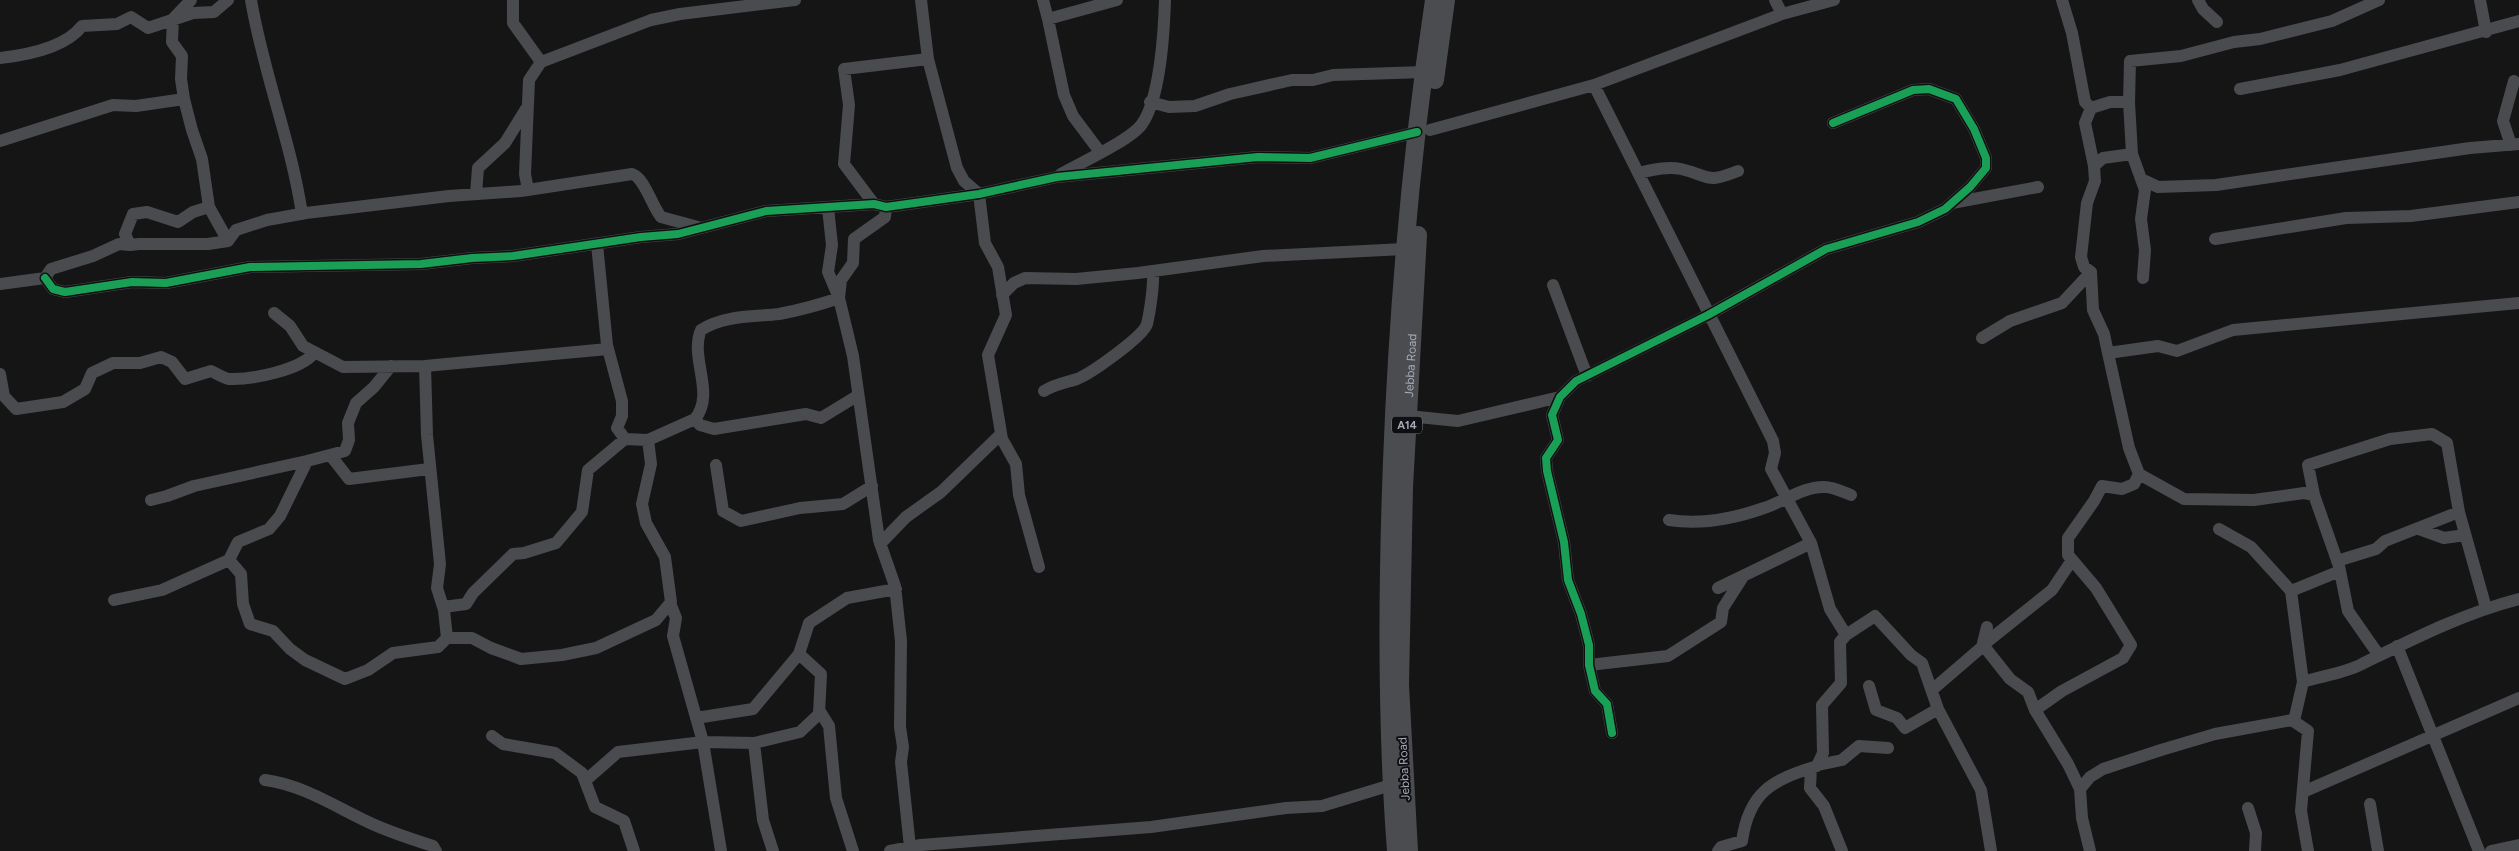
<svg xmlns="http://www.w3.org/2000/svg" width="2519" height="851" viewBox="0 0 2519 851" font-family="Figtree,sans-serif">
<rect width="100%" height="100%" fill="#151515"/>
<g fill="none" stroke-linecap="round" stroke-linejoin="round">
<path stroke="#494b4e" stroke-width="12" d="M 251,0 C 263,72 291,141 302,214
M 513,0 L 513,23 L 541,62
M 1043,0 L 1048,19 L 1117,0
M 1775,0 L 1782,14
M 2062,0 L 2072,33 L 2085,102 L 2091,108 L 2110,102 L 2129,102 L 2132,154 L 2145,190 L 2141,219 L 2145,250 L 2143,278
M 2198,0 L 2203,9 L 2217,22
M 2480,0 L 2486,32
M 1048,19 L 1064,95 L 1073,116 L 1100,152
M 0,58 C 27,55 65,48 82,26 L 117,24 L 131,17 L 148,28 L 193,13 L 214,12 L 228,0
M 928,59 L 957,168 L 964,181 L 979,194 L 985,243 L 998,267 L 1006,315 L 988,355 L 1002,439 L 1016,464 L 1019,495 L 1039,567
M 1594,85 L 1773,441 L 1775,453 L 1771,469 L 1811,543 L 1830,609 L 1846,635 L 1875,616 L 1911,655 L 1922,663 L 1938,709 L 1981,790 L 1991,851
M 2240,89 L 2340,70 L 2519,21
M 184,99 L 181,79 L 182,56 L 172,42 L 173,19 L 191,0
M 1150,102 L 1169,107 L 1195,106 L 1230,94 L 1292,80 L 1313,80 L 1333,75 L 1424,72
M 2129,103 L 2130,61 L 2181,56 L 2234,42 L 2260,39 L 2332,21 L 2379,0
M 2091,108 L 2085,123 L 2094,166
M 1430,130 L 1594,85 L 1782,14 L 1834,0
M 0,141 L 113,105 L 136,106 L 184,99 L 192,130 L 202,159 L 209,207 L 228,241
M 2511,145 L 2503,121 L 2514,81
M 1638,173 C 1652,170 1667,166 1681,169 C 1711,176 1705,184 1738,171
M 1061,174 C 1080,163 1131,140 1142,124 C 1160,98 1164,32 1165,0
M 2141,179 L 2158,187 L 2216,185 L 2470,148 L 2519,144
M 528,190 L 525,174 L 529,80 L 541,62 L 651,20 L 680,14 L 795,0
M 476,194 L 478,168 L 505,143 L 526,109
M 1952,203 L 2038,187
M 874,204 L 844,164 L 849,105 L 844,69 L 928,59 L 921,0
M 828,208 L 832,245 L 828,272 L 839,298 L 853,356 L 879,540 L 895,586 L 901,641 L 900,727 L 903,747 L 901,762 L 910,847
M 2215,239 L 2346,218 L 2411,216 L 2519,202
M 597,244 L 607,345 L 622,401 L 622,416 L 617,428 L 625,439
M 130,245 L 125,234 L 133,214 L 147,212 L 178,222 L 193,212 L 209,207
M 2091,272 L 2084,267 L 2081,257 L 2087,203 L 2095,181 L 2094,166 L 2103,158 L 2132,154
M 45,278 L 53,289 L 65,292 L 132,282 L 166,283 L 250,267 L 421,264 L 472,258 L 513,256 L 641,237 L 678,234 L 766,211 L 874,204 L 886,207 L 979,194 L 1057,177 L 1258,157 L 1310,158 L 1417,132
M 0,284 L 45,278 L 51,269 L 93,256 L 119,244 L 130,245 L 139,244 L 208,244 L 228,241 L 236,230 L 267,220 L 306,213 L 449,196 L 521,191 L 632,174 C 644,177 652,206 661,217 L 698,227
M 1553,285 L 1587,376
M 1002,295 L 1014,283 L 1025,278 L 1076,279 L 1138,273 L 1263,256 L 1404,249
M 274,313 L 290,326 L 303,346 L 343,367 L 425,366 L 608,349
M 1982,338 L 2010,321 L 2062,303 L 2091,272 L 2093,310 L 2104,334 L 2108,353
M 425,366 L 427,435 L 440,564 L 437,588 L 444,610 L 447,638 L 472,638 L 491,648 L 521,659 L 562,655 L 596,648 L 656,620 L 671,602 L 665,557 L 646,523 L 642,504 L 651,464 L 648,440
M 0,374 L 4,396 L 16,409 L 63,402 L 85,389 L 92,373 L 113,363 L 140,363 L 161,357 L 172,362 L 185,379 L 211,371 C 216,373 223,378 229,379 C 251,380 301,370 314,353
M 1044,391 C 1055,384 1065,383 1077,379 C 1090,374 1143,337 1147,324 C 1150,312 1154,284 1153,271
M 1408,416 L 1458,421 L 1560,397
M 695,419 L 700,425 L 714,429 L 806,414 L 821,418 L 857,396
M 331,456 L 349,479 L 429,469
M 716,465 L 723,511 L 741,521 L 800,508 L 843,504 L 872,486
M 2139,474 L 2134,484 L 2122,489 L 2102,486 L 2094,501 L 2068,538 L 2068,555 L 2096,588 L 2131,645 L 2123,658 L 2062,691 L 2035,710 L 2068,764 L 2080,789 L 2090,777 L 2103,769 L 2161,750 L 2215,734 L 2292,720 L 2308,731 L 2301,811 L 2308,851
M 2314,495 L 2304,493 L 2254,500 L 2184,499 L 2139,474 L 2129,448 L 2108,353 L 2158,346 L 2177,351 L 2233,330 L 2519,303
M 151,500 L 167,496 L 194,486 L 307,461
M 1669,520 C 1701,525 1733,519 1764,508 C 1783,502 1804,486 1825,487 C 1833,487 1843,492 1851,495
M 2219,529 L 2251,547 L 2291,591 L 2303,682 L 2294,721
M 2419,529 L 2444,538 L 2465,535
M 880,544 L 906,517 L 941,492 L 1001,434
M 229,560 L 241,574 L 243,604 L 250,624 L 273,631 L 290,649 L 305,660 L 345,679 L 368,670 L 393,653 L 438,647 L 447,638
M 2337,561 L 2376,549 L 2385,541 L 2459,512
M 1718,588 L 1811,543
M 2291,591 L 2340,571
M 114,600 L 162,590 L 229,560 L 238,542 L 269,529 L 280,516 L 307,461 L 345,451 L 349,440 L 348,423 L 356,403 L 374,387 L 391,366
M 670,603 L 676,618 L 673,636 L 703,742 L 721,851
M 443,607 L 466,604 L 473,593 L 513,554 L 524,553 L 556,543 L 582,512 L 588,470 L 625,439 L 648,440 L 695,419 C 716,393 689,358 701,330 C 723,315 754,317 779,314 C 800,310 819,305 839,298 L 841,280 L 853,263 L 854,239 L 885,217 L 886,207
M 2397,646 L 2479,851
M 2378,654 L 2348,611 L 2339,566 L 2314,495 L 2308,465 L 2390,439 L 2432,434 L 2447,443 L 2459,512 L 2486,608
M 1589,665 L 1668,656 L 1721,622 L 1723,608 L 1744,575
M 2303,682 C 2322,676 2345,673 2362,664 C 2413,639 2464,613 2519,599
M 1869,686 L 1876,710 L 1897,718 L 1905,728 L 1938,709
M 1932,690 L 1982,647 L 1987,627
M 819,710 L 829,726 L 836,798 L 853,851
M 2035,710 L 2028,692 L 2010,679 L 1983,645 L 2052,590 L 2072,560
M 696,718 L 753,709 L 799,654 L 809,623 L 847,598 L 896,589
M 1612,733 L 1607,704 L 1595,691 L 1589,665 L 1589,645 L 1581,614 L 1568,580 L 1564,542 L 1547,471 L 1546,458 L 1558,440 L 1552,415 L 1560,397 L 1576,381 L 1708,315 L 1826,249 L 1918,222 L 1945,209 L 1970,187 L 1986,168 L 1986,158 L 1974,129 L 1956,99 L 1929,89 L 1913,90 L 1833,123
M 492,736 L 503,744 L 555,753 L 582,773 L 595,807 L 624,821 L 634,851
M 754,743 L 763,820 L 773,851
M 1818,765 L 1842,760 L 1859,746 L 1888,748
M 1811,768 L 1810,788 L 1824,806 L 1842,851
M 265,780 C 303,785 334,806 368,822 C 389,832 411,839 433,846 L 436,851
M 585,781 L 618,752 L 703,742 L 754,743 L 800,732 L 819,714 L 821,674 L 799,654
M 2080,789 L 2082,818 L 2090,851
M 2303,792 L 2519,698
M 2370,804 L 2378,851
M 2248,808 L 2256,833 L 2255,851
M 890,851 L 921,845 L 1151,827 L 1286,808 L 1322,806 L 1391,785
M 1718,851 L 1721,847 L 1742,841 C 1749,792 1772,780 1817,766 L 1823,753 L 1822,705 L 1841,683 L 1840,642 L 1846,635
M 2491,851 L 2519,845"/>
<g stroke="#4b4c50" stroke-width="18">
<path d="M 1435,80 L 1446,0"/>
<path d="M 1396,851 C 1386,721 1387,591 1392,461 C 1398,307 1411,153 1434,0"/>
<path id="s1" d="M 1409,851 L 1400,685 L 1404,487 L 1418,235"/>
</g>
<g stroke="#0f0f11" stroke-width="11">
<path id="cycleway" d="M 45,278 L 53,289 L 65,292 L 132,282 L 166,283 L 250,267 L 421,264 L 472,258 L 513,256 L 641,237 L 678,234 L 766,211 L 874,204 L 886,207 L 979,194 L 1057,177 L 1258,157 L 1310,158 L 1417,132
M 1612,733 L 1607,704 L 1595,691 L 1589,665 L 1589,645 L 1581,614 L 1568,580 L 1564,542 L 1547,471 L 1546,458 L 1558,440 L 1552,415 L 1560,397 L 1576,381 L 1708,315 L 1826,249 L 1918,222 L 1945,209 L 1970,187 L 1986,168 L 1986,158 L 1974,129 L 1956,99 L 1929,89 L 1913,90 L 1833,123"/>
</g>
<use href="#cycleway" stroke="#1a9f57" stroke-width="8"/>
</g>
<g text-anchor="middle" stroke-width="4" stroke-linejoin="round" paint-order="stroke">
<rect fill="#0f0f11" stroke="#787c86" stroke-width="1" x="1392" y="416.5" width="30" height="17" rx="4"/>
<g font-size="11" font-weight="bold" fill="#a5aab8">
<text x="1407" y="429">A14</text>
</g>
<g font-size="12" fill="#a5aab8" stroke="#0f0f11">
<text dy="4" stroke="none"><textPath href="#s1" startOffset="486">Jebba Road</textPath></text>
<text transform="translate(1404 769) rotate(-93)" y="4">Jebba Road</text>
</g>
</g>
</svg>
